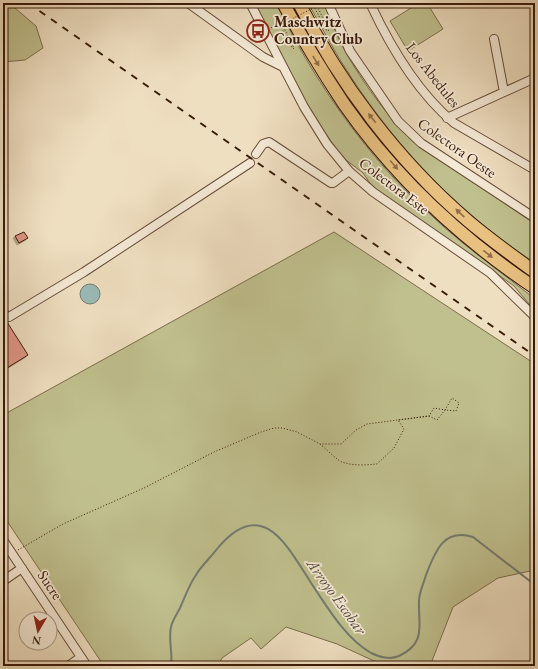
<svg xmlns="http://www.w3.org/2000/svg" width="538" height="669" viewBox="0 0 538 669" font-family="'EB Garamond',serif">
<defs>
<filter id="shadow"><feDropShadow dx="-2" dy="2" stdDeviation="0" flood-color="#0004"/></filter>
</defs>
<rect width="100%" height="100%" fill="#efdfc1"/>
<filter id="stains"><feTurbulence type="fractalNoise" baseFrequency=".005" numOctaves="4"/><feColorMatrix values="0 0 0 0 .2 0 0 0 0 .09 0 0 0 0 .02 0 0 0 .5 -.17"/></filter>
<radialGradient id="worn" r=".72"><stop offset=".6" stop-color="#630" stop-opacity="0"/><stop offset="1" stop-color="#630" stop-opacity=".3"/></radialGradient>
<path fill="#c0c08e" stroke="#7c6d4c" d="M 3,3 L 9,3 L 36,26 L 43,48 L 25,60 L 3,62 Z
M 253,3 L 276,3 C 315,83 367,157 433,217 C 465,247 501,272 535,299 L 535,311 L 514,286 L 500,276 L 374,189 L 363,173 L 346,160 L 338,151 L 311,113 Z
M 308,3 L 324,3 C 329,16 334,30 341,43 C 356,74 388,117 412,141 L 535,224 L 535,263 C 462,216 398,149 351,77 C 335,53 322,28 308,3 Z
M 419,3 L 427,3 L 443,29 L 408,51 L 390,21 Z
M 334,232 L 535,364 L 535,570 L 498,578 L 453,607 L 430,666 L 385,666 L 337,644 L 286,627 L 261,649 L 251,638 L 222,658 L 218,666 L 104,666 L 3,515 L 3,415 Z"/>
<path fill="#9abcb7" stroke="#737b71" d="M80 294a10 10 0 1 1 20 0a10 10 0 1 1-20 0Z"/>
<g fill="none" stroke-linecap="round" stroke-linejoin="round">
<path stroke="#737b71" stroke-width="2" d="M 171,666 C 173,653 168,639 171,627 C 172,621 177,614 180,608 C 185,597 189,585 196,575 C 201,566 210,558 217,549 C 265,490 291,554 317,592 C 331,613 348,640 371,653 C 380,657 389,660 399,656 C 427,643 418,624 419,601 C 419,592 424,583 426,575 C 435,552 443,528 473,537 L 535,585"/>
</g>
<path fill="#e29687" stroke="#391a09" filter="url(#shadow)" d="M 24,232 L 28,238 L 19,243 L 15,236 Z
M 3,322 L 7,322 L 28,355 L 7,368 L 3,362 Z"/>
<g fill="none" stroke-linecap="round" stroke-linejoin="round">
<g stroke="#664b37" stroke-width="10">
<path id="minor" d="M 188,3 L 263,57 L 283,67
M 250,3 L 304,107 L 327,144 L 349,171 L 373,192 L 490,273 L 535,317
M 328,3 L 350,51 L 398,121 L 421,143 L 535,218
M 370,3 C 390,46 417,92 454,123 L 535,170
M 494,39 L 504,92
M 447,118 L 535,78
M 256,154 L 263,144 L 269,142 L 331,183 L 333,183 L 349,171
M 3,311 L 6,317 L 9,317 L 84,272 L 250,163
M 3,540 L 87,666
M 3,581 L 22,568
M 68,666 L 81,657"/>
</g>
<g stroke="#391a09" stroke-width="14">
<path id="highway" d="M 283,3 C 302,38 322,71 344,104 C 395,177 462,239 535,288
M 299,3 C 340,84 398,161 467,220 C 489,239 512,255 535,272"/>
</g>
<path stroke="#391a09" stroke-width="1" stroke-dasharray="1 2" stroke-linecap="butt" d="M 312,3 L 327,31 L 329,30 L 316,4 L 319,3
M 271,28 L 279,23 L 293,49 L 294,48 L 279,18 L 277,19 L 279,23
M 18,550 L 63,524 L 144,488 L 214,452 L 261,432 L 274,428 L 282,428 L 297,432 L 320,444 L 341,444 L 356,430 L 367,424 L 429,416 L 437,420 L 445,410 L 456,411 L 459,403 L 452,398 L 445,410 L 434,408 L 429,416 L 398,420 L 404,429 L 394,448 L 377,464 C 366,465 353,466 342,462 C 338,461 325,448 320,444"/>
<use href="#minor" stroke="#f5ead7" stroke-width="8"/>
<use href="#highway" stroke="#e8c080" stroke-width="12"/>
<path stroke="#391a09" stroke-width="2" stroke-dasharray="7 7" stroke-linecap="butt" d="M 28,3 L 535,356"/>
<path stroke="#391a09" stroke-width="1" stroke-dasharray="1 2" stroke-linecap="butt" d="M 282,24 L 315,7"/>
</g>
<defs><path id="oneway-solid" d="M-6-.8H1V-3.2L6.5 0L1 3.2V.8H-6Z"/></defs>
<g fill="#906d44">
<use href="#oneway-solid" transform="translate(316 61) rotate(59)"/>
<use href="#oneway-solid" transform="translate(372 118) rotate(-128)"/>
<use href="#oneway-solid" transform="translate(394 165) rotate(49)"/>
<use href="#oneway-solid" transform="translate(460 213) rotate(-137)"/>
<use href="#oneway-solid" transform="translate(488 254) rotate(38)"/>
</g>
<defs>
<g id="bus-ring" transform="scale(1.15)"><circle r="9.5" fill="#f5ead7" stroke="#8f2418" stroke-width="1.5"/><path d="M-5-6H5V4H4V6H2V4H-2V6H-4V4H-5ZM-3.5-4V0h7V-4ZM-3.5 1.2v1.5H-2V1.2ZM2 1.2v1.5H3.5V1.2Z" fill="#8f2418"/></g>
</defs>
<g fill-rule="evenodd">
<use href="#bus-ring" x="258" y="31"/>
</g>
<g text-anchor="middle" stroke-width="3.5" stroke-linejoin="round" paint-order="stroke">
<g font-size="15" font-weight="bold" fill="#391a09" stroke="#f5ead7" text-anchor="start">
<text x="274" y="27">Maschwitz<tspan x="274" dy="17">Country Club</tspan></text>
</g>
<g font-size="15" fill="#391a09" stroke="#f5ead7">
<text transform="translate(433 75) rotate(52)" y="5">Los Abedules</text>
<text transform="translate(457 148) rotate(35)" y="5">Colectora Oeste</text>
<text transform="translate(394 186) rotate(37)" y="5">Colectora Este</text>
<text transform="translate(50 585) rotate(56)" y="5">Sucre</text>
</g>
<g font-size="16" font-style="italic" fill="#564b3d" stroke="#f5ead7">
<text transform="translate(337 596) rotate(54)" y="6">Arroyo Escobar</text>
</g>
</g>
<rect width="538" height="669" fill="none" stroke="#efdfc1" stroke-width="16"/>
<rect x="4" y="4" width="530" height="661" fill="none" stroke="#391a09" stroke-width="2"/>
<rect x="8" y="8" width="522" height="653" fill="none" stroke="#391a09"/>
<g transform="translate(38 631) rotate(189)"><circle r="19" fill="#f5ead7" stroke="#aa9785"/>
<path d="M0-3L7 15L0 10L-7 15Z" fill="#8f2418"/>
<text y="-6" font-size="11" font-weight="bold" text-anchor="middle" fill="#391a09">N</text>
</g>
<rect width="100%" height="100%" filter="url(#stains)"/>
<rect width="100%" height="100%" fill="url(#worn)"/>
</svg>
